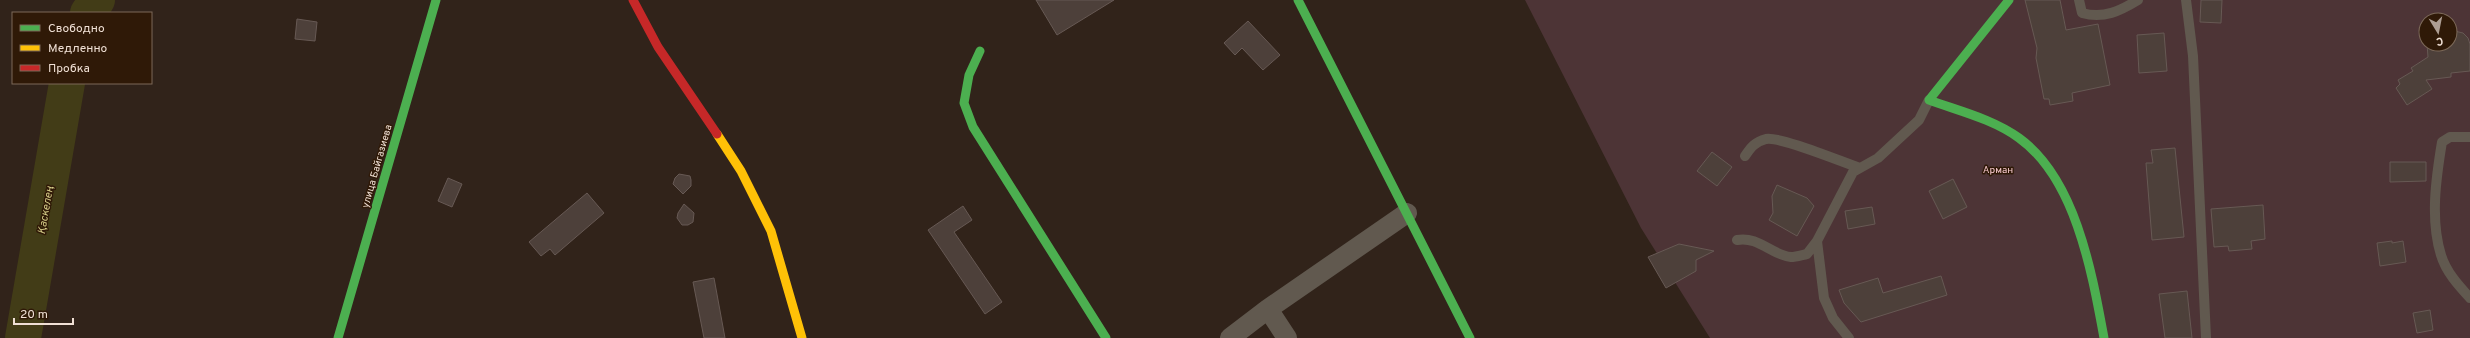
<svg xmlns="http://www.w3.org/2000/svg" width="2470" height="338" viewBox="0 0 2470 338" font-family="Overpass,sans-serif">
<rect width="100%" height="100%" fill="#31231a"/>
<path fill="#4d3436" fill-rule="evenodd" d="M 1525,0 L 2470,0 L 2470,338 L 1710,338 L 1641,228 ZM 2426,20 L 2450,20 L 2450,44 L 2426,44 Z"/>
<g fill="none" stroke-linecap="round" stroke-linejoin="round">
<path stroke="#423c17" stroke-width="36" d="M 88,13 L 97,0
M 23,338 L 67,83"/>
</g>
<path fill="#4d403a" stroke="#675954" d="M 1036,0 L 1114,0 L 1057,35 Z
M 2025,0 L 2060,0 L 2066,30 L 2098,24 L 2110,85 L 2072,93 L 2073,101 L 2050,105 L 2049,99 L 2044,99 L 2036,58 L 2037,48 Z
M 2201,0 L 2222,0 L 2221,23 L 2200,22 Z
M 297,19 L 317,22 L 315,41 L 295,39 Z
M 1248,21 L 1280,55 L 1263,70 L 1242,48 L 1235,55 L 1224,43 Z
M 2450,30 L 2463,33 L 2468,38 L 2470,44 L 2470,71 L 2451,73 L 2451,77 L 2426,80 L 2432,89 L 2407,105 L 2396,88 L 2400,84 L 2398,80 L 2413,71 L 2411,68 L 2428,57 L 2427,44 L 2450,44 Z
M 2164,33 L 2167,71 L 2139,73 L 2137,35 Z
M 2175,148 L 2184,237 L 2152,240 L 2146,163 L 2153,163 L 2151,150 Z
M 1712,152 L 1732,167 L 1717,186 L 1697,171 Z
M 2390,162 L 2426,162 L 2426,181 L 2390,182 Z
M 679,174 L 690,176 L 691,180 L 691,186 L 683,194 L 673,184 L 675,178 Z
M 448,178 L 462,184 L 452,207 L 438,201 Z
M 1953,179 L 1967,207 L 1943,219 L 1929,191 Z
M 1777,185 L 1807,198 L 1814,206 L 1797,236 L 1769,220 L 1773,213 L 1772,196 Z
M 587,193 L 604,213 L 555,255 L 550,249 L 541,256 L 529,242 Z
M 684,204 L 694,213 L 693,222 L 688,225 L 682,225 L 677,218 L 678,213 Z
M 2263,205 L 2265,239 L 2251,241 L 2252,249 L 2229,251 L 2228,246 L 2214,247 L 2211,209 Z
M 963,206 L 972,220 L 954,232 L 1002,302 L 985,314 L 928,230 Z
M 1872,207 L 1875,224 L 1848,229 L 1845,211 Z
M 2392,241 L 2392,243 L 2403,241 L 2406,262 L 2380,266 L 2377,243 Z
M 1679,244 L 1714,251 L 1696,260 L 1696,271 L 1666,288 L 1648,257 Z
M 1941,276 L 1947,295 L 1861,322 L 1844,303 L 1839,290 L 1878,278 L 1883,293 Z
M 714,278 L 725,338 L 704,338 L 693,282 Z
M 2187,291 L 2192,338 L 2165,338 L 2159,294 Z
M 2430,310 L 2433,330 L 2417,333 L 2413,313 Z"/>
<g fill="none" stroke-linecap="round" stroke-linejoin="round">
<path stroke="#61594f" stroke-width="10" d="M 2079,0 L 2082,13 C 2104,19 2120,11 2138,0
M 2186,0 L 2193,56 L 2206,338
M 2470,137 L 2450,137 L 2442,142 C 2436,178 2430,220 2441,255 C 2446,272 2459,286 2470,298
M 1745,156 C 1751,147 1755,142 1766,139 C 1780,136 1842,162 1860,168
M 1737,240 C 1759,236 1771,255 1791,257 C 1796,257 1802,255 1807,254 L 1817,241
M 1849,338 L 1833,318 L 1824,298 L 1817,241 L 1853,172 L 1878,158 L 1919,120 L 1929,100"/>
<path stroke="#61594f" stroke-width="20" d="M 1268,309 L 1287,338
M 1230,338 L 1268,309 L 1407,213"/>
<path stroke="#4caf50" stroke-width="9" d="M 1298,0 L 1470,338
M 2009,0 L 1929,100 C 1959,111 1993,119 2019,138 C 2076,179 2092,273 2104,338
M 980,51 L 969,75 L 964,103 L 973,127 L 1106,338
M 338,338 L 436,0"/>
<path stroke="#ffc107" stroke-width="9" d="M 717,134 L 741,171 L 771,231 L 802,338"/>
<path stroke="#c62828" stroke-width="9" d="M 633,0 L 658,47 L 717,134"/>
</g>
<g text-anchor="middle" stroke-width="3" stroke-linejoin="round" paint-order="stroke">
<g font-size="10" fill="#f0e0d5" stroke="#2f1907">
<text transform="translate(376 166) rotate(-74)" y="4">улица Байгазиева</text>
</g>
<g font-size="10" fill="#f9cbd0" stroke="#2f1907">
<text x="1998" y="173">Арман</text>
</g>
<g font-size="11" font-style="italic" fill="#d7ce8a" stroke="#2f1907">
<text transform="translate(45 210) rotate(-80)" y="4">Қаскелең</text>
</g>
</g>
<rect x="12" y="12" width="140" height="72" fill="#2f1907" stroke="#7c6959"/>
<rect x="20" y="25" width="20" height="6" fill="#4caf50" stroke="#7c6959"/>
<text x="48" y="32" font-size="12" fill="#f0e0d5">Свободно</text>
<rect x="20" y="45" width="20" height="6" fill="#ffc107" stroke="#7c6959"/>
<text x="48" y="52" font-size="12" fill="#f0e0d5">Медленно</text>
<rect x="20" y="65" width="20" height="6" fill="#c62828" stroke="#7c6959"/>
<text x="48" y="72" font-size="12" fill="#f0e0d5">Пробка</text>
<g transform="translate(2438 32) rotate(170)"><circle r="19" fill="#2f1907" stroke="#7c6959"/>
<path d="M0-3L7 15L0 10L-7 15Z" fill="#ad9e94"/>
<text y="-6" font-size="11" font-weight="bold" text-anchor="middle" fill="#f0e0d5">С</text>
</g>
<path d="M14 318v6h59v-6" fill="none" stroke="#f0e0d5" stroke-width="2"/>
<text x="20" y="318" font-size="12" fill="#f0e0d5" stroke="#2f1907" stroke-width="3" paint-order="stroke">20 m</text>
</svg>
